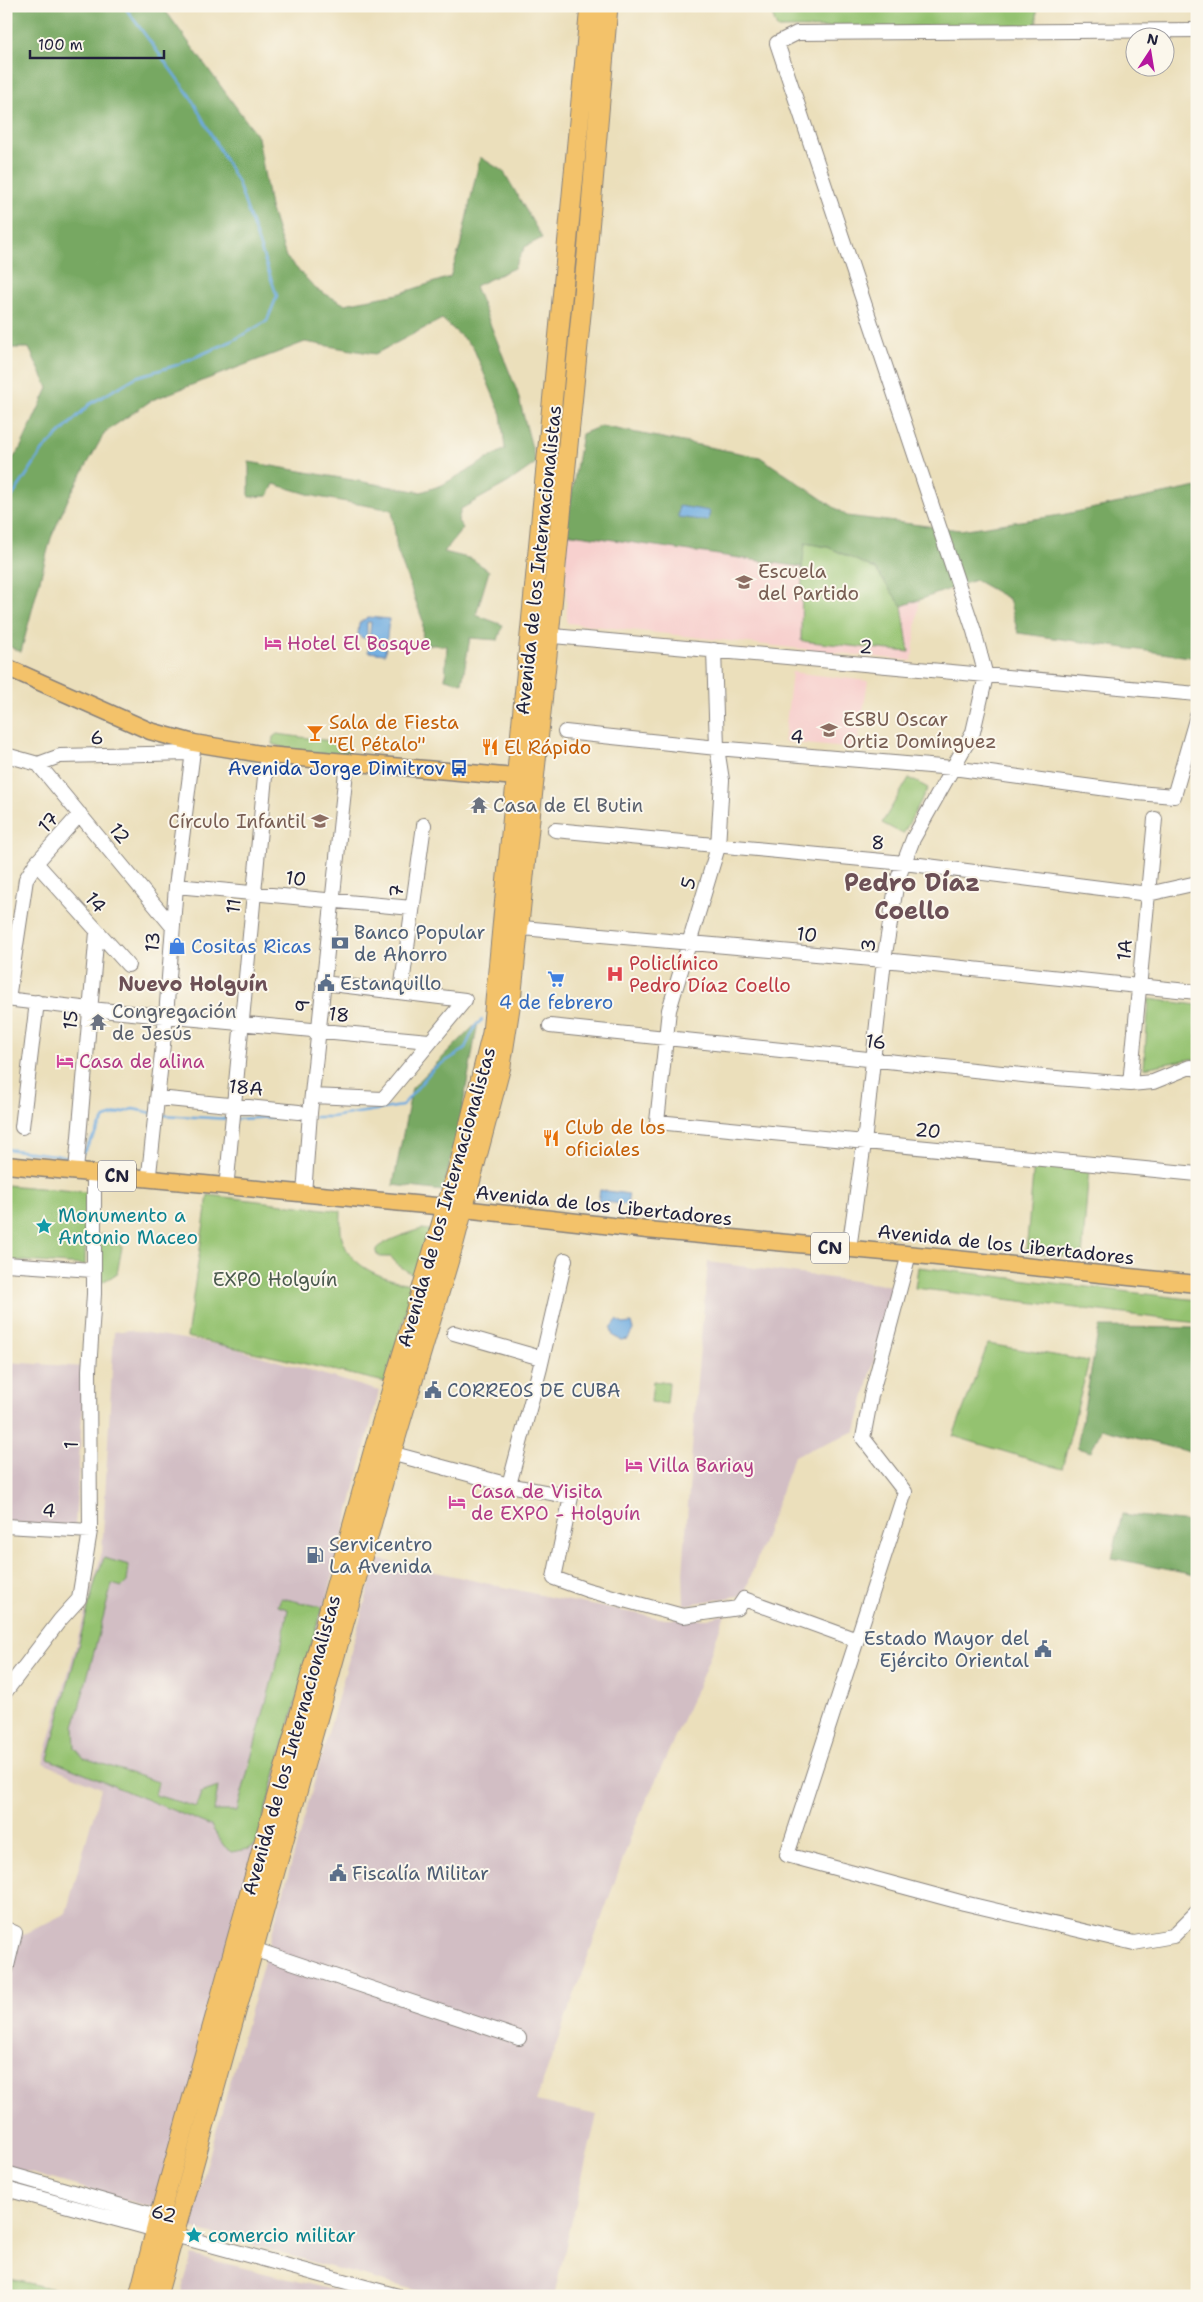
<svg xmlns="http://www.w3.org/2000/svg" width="1203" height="2302" viewBox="0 0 1203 2302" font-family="'Shantell Sans',sans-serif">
<rect width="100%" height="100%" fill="#fbf7ec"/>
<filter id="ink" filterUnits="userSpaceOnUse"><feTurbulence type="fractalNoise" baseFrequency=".02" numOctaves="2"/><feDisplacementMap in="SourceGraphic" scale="10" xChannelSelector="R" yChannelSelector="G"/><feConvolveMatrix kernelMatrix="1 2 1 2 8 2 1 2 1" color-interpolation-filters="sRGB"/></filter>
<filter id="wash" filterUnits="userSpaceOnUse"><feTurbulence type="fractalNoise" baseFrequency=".0096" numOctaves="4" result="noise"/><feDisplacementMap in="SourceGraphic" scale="20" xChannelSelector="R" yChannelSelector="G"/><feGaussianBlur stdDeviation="1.12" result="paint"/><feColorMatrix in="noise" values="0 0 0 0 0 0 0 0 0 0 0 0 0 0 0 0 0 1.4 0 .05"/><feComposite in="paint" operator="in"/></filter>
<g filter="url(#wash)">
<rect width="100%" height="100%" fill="#ebdfbb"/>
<path fill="#f7d0ce" d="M 847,516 L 927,540 L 912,661 L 567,623 L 565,533 Z
M 792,672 L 868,681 L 857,749 L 784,742 Z"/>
<path fill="#d2bec4" d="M 708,1262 L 893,1286 L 856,1431 L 794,1456 L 744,1595 L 684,1605 L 683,1573 L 697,1380 Z
M 129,1330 L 226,1346 L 379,1391 L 323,1616 L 157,2209 L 6,2166 L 6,1982 L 19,1937 L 66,1913 L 101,1788 L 43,1763 L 102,1552 L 114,1332 Z
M 6,1362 L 85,1367 L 75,1527 L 6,1522 Z
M 377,1559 L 554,1598 L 665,1619 L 708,1619 L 725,1614 L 704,1672 L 633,1831 L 536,2101 L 597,2115 L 554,2296 L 436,2296 L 189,2228 Z
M 192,2255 L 357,2296 L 180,2296 Z"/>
<path fill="#94c270" stroke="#5b7256" d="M 769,6 L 1037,6 L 1037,26 L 777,28 Z
M 805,543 L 828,547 L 875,569 L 902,606 L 909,652 L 801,641 L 802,567 Z
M 277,734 L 347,743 L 350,750 L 347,757 L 291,750 L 272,744 L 273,737 Z
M 909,778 L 928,788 L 903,834 L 882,823 Z
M 1149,999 L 1197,1005 L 1197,1060 L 1191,1059 L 1144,1068 Z
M 1034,1163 L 1089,1169 L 1082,1258 L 1026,1252 Z
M 6,1185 L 86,1192 L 85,1265 L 6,1260 Z
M 208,1195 L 341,1211 C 341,1220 340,1230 342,1238 C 351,1270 386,1279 414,1285 L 385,1382 L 187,1337 Z
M 423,1229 L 431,1230 L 416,1277 L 398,1265 L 391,1257 L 381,1257 L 376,1253 L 376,1249 C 382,1242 414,1230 423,1229 Z
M 103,1234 L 122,1247 L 117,1274 L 102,1282 L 98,1281 L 98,1236 Z
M 918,1267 L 1197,1300 L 1197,1323 L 915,1288 Z
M 988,1344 L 1089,1361 L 1062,1469 L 953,1436 Z
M 653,1381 L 669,1383 L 667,1404 L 651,1402 Z
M 104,1558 L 129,1565 L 127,1582 L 122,1587 L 112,1584 L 74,1727 L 75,1748 L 84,1758 L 158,1782 L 155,1795 L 196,1807 L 201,1793 L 218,1787 L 214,1811 L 237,1811 L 282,1643 L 288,1609 L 278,1606 L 281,1598 L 322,1607 L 256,1844 L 249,1849 L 231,1852 L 224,1846 L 211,1826 L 48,1759 L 96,1579 Z
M 6,2278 L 85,2296 L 6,2296 Z"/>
<path fill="#77a862" stroke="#4c654e" d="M 6,6 L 162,6 L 258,137 L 270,207 L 286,257 L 316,289 L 344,304 L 398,294 L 450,277 L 460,247 L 480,157 L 504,172 L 542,238 L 525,247 L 514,268 L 475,286 L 517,391 L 536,463 L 509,482 L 461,509 L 458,521 L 463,528 L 444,552 L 472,559 L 489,571 L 476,615 L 503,625 L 498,640 L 470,638 L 462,683 L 445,679 L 447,646 L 422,644 L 423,621 L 397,550 L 392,510 L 318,497 L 274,484 L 268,496 L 249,497 L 249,462 L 421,492 L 442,485 L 505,449 L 501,414 L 473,347 L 442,319 L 375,354 L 305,342 L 152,400 L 105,432 L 69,497 L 51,538 L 21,652 L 6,645 L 6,466 L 19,451 L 48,388 L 29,348 L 6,348 Z
M 601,426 L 760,457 L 847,516 L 960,530 L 1061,515 L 1197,487 L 1197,658 L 1018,633 L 1009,599 L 975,580 L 902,606 L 875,569 L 828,547 L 805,543 L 802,567 L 565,533 L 582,434 Z
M 478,1022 L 459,1127 L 443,1191 L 393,1185 L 412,1088 Z
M 1099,1327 L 1197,1328 L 1197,1454 L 1101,1429 L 1091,1452 L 1077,1448 Z
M 1122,1514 L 1197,1523 L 1197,1568 L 1194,1575 L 1112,1558 Z"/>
<path fill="#6dabe0" stroke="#48668e" d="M 679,506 L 710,511 L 708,521 L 678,517 Z
M 368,617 L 389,619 L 385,654 L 368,652 L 371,622 L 367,622 L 367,638 L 362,638 L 358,634 L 359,623 Z
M 600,1190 L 629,1194 L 627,1205 L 598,1201 Z
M 617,1320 L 623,1324 L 631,1323 L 633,1330 L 628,1339 L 621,1340 L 613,1336 L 611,1328 Z"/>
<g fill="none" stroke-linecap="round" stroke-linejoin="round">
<path stroke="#6dabe0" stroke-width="2.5" d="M 6,506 L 43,450 L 90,404 L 136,377 L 177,365 L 232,341 L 267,321 L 277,296 L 238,183 L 190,96 L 124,6
M 160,1115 L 229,1119
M 314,1117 L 331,1117 L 402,1106 L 433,1069 L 464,1050 L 476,1025 L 482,1020
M 237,1119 L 279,1117
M 6,1149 L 71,1157
M 83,1153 L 105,1118 L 133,1109 L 152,1113"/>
</g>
</g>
<g filter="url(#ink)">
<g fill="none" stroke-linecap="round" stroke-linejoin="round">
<g stroke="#86807b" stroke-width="16">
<path id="minor" d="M 542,635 L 1197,694
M 714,650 L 717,748 L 722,780 L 718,847 L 669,1010 L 657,1122 L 1197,1174
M 565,732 L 717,748 L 953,768 L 1137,793 L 1174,796 L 1197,716
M 6,755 L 38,764 L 60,756 L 191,753
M 38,764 L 172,926
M 555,830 L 904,863 L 1148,894 L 1197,883
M 36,863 L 128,965
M 176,886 L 412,908
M 511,927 L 884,960 L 1197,992
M 323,983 L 465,1000
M 401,991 L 424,825
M 6,999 L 90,1009 L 429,1041
M 8,999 L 26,879 L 36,863 L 80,814
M 550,1026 L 1032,1076 L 1130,1084 L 1153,1082 L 1190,1067 L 1197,1069
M 1130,1084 L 1155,819
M 312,1096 L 383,1099 L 465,1000
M 158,1098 L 299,1112
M 22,1127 L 37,1002
M 76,1171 L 97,932
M 149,1174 L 166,1016 L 176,886 L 194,743
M 227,1179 L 267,755
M 304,1194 L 310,1113 L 347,762
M 849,1249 L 864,1143 L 884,960 L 897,881 L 913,839 L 973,732 L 986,676 L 974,631 L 777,43 L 797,33 L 1197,30
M 909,1254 L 871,1396 L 863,1438 L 905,1492 L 787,1855 L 964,1903 L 1134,1943 L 1173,1936 L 1197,1912
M 6,1264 L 92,1270
M 454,1333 L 541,1358
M 383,1451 L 509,1485 L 571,1497 L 554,1578 L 587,1590 L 683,1616 L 738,1608 L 744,1599 L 857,1640
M 509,1485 L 540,1368 L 565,1260
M 6,1526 L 90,1531
M 6,1691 L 60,1620 L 79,1599 L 90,1531 L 89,1370 L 94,1294 L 94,1173
M 6,1929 L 15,1933 L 6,1970
M 253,1949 L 519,2038
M 6,2173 L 167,2219
M 6,2189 L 398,2296"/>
</g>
<g stroke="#86807b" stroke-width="19">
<path id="major" d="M 6,667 L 150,731 L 194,743 L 267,755 L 516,777 L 528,783
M 6,1165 L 446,1207 L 647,1230 L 927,1256 L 1197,1284"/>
</g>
<g stroke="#86807b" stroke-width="21">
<path id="highway" d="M 139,2296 L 159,2217 L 374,1449 L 461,1158 L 492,1033 L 590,6
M 157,2296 L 391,1454 L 454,1243 L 501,1066 L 511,1001 L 549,636 L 587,254 L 608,6"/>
</g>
<use href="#minor" stroke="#fff" stroke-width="14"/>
<use href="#major" stroke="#f3c26a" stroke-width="16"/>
<use href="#highway" stroke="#f3c26a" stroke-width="19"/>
</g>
</g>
<defs>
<g id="university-bare" transform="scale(1.35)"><path d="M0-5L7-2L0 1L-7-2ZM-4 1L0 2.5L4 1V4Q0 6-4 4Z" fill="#8d6e63" stroke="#fbf7ec" stroke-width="2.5" paint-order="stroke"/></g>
<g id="hotel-bare" transform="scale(1.35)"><path d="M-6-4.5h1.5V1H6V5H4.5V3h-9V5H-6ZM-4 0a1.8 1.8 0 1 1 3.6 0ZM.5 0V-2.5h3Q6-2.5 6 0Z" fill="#d1479c" stroke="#fbf7ec" stroke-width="2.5" paint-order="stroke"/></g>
<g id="school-bare" transform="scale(1.35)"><path d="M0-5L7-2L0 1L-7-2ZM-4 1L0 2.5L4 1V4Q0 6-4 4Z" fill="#8d6e63" stroke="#fbf7ec" stroke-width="2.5" paint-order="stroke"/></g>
<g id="bar-bare" transform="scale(1.35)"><path d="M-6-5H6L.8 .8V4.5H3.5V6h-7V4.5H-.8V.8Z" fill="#e8710a" stroke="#fbf7ec" stroke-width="2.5" paint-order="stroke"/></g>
<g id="restaurant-bare" transform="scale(1.35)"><path d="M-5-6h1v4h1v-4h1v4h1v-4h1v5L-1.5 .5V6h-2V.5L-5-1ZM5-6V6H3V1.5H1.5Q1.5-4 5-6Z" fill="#e8710a" stroke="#fbf7ec" stroke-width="2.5" paint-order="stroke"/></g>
<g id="bus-bare" transform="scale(1.35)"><path d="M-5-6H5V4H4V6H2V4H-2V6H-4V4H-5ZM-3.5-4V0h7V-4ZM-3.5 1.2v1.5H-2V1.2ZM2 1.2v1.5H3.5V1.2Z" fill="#1a4fb4" stroke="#fbf7ec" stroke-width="2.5" paint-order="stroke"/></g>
<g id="temple-bare" transform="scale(1.35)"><path d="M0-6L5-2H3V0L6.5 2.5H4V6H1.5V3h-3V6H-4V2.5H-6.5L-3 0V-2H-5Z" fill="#6b7280" stroke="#fbf7ec" stroke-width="2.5" paint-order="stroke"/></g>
<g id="bank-bare" transform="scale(1.35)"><path d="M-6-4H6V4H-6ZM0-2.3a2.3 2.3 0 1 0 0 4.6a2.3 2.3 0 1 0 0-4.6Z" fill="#5c6f8a" stroke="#fbf7ec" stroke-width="2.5" paint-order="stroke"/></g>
<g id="shop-bare" transform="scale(1.35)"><path d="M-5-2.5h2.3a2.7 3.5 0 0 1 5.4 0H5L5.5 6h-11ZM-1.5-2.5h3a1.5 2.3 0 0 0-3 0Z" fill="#3f7fe0" stroke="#fbf7ec" stroke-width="2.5" paint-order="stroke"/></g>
<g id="hospital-bare" transform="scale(1.35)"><path d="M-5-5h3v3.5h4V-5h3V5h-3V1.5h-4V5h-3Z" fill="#e0444e" stroke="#fbf7ec" stroke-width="2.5" paint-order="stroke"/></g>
<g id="supermarket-bare" transform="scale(1.35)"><path d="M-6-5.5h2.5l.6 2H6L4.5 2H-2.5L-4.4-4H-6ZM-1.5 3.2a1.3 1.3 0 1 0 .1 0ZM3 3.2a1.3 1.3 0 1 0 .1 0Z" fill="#3f7fe0" stroke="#fbf7ec" stroke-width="2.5" paint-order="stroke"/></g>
<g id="civic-bare" transform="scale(1.35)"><path d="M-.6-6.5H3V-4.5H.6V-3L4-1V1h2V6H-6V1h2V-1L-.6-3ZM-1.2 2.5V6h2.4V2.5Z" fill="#5c6f8a" stroke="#fbf7ec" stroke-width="2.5" paint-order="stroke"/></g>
<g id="sight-bare" transform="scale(1.35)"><path d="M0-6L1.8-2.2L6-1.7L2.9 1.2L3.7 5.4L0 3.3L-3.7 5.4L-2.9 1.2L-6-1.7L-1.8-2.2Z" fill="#0f9aa8" stroke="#fbf7ec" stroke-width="2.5" paint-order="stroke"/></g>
<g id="fuel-bare" transform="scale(1.35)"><path d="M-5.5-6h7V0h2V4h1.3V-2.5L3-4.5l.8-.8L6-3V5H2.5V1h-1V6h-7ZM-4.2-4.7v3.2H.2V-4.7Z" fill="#5c6f8a" stroke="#fbf7ec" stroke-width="2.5" paint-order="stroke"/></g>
</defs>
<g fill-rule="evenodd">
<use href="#university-bare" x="744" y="582"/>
<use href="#hotel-bare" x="273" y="643"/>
<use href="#school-bare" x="829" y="730"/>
<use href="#bar-bare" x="315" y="733"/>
<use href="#restaurant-bare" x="490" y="747"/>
<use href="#bus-bare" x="459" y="768"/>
<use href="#temple-bare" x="479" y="805"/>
<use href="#school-bare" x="320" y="821"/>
<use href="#bank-bare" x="340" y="943"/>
<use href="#shop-bare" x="177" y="946"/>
<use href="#hospital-bare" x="615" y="974"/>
<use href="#supermarket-bare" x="556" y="979"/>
<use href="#civic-bare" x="326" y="983"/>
<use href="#temple-bare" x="98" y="1022"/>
<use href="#hotel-bare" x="65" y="1061"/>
<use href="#restaurant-bare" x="551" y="1138"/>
<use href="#sight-bare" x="44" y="1226"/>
<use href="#civic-bare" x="433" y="1390"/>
<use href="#hotel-bare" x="634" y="1465"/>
<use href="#hotel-bare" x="457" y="1502"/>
<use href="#fuel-bare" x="315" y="1555"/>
<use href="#civic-bare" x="1043" y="1649"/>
<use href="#civic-bare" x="338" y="1873"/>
<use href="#sight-bare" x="194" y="2235"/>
</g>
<g text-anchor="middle" stroke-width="4" stroke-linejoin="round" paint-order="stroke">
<g fill="#fbf7ec" stroke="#636270" stroke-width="1">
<rect x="98" y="1160.5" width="38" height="31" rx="4"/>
<rect x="811" y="1232.5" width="38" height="31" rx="4"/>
</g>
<g font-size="18" font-weight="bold" fill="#22223b">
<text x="117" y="1182">CN</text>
<text x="830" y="1254">CN</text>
</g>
<g font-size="19" fill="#22223b" stroke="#fbf7ec">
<text transform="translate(538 560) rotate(-84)" y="7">Avenida de los Internacionalistas</text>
<text transform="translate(866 646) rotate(5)" y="7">2</text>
<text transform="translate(797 736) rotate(5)" y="7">4</text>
<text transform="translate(97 737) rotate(-2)" y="7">6</text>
<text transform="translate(48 822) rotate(-47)" y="7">17</text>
<text transform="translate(120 833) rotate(51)" y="7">12</text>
<text transform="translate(878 842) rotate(5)" y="7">8</text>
<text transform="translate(296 878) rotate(5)" y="7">10</text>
<text transform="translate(688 883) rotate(-74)" y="7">5</text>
<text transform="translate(396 891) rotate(-82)" y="7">7</text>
<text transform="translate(96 902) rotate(49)" y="7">14</text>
<text transform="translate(233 906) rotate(-85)" y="7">11</text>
<text transform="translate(807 934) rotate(5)" y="7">10</text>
<text transform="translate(152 942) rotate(-86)" y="7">13</text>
<text transform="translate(868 945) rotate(-81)" y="7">3</text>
<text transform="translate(1124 950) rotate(-85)" y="7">1A</text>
<text transform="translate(302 1006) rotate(-84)" y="7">9</text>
<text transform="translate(339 1014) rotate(6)" y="7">18</text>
<text transform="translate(70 1020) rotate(-85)" y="7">15</text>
<text transform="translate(876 1041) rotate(6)" y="7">16</text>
<text transform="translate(246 1087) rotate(6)" y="7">18A</text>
<text transform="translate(928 1130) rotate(5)" y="7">20</text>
<text transform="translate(446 1197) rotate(-74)" y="7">Avenida de los Internacionalistas</text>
<text transform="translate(604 1205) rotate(6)" y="7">Avenida de los Libertadores</text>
<text transform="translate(1006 1244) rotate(6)" y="7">Avenida de los Libertadores</text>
<text transform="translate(71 1445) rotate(-90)" y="7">1</text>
<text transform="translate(49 1510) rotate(4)" y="7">4</text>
<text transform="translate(291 1745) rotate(-74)" y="7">Avenida de los Internacionalistas</text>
<text transform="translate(164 2213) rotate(15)" y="7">62</text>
</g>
<g font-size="19" fill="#785e54" stroke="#fbf7ec" text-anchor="start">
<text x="758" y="578">Escuela<tspan x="758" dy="22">del Partido</tspan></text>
<text x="843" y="726">ESBU Oscar<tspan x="843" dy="22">Ortiz Domínguez</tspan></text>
<text x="306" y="828" text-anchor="end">Círculo Infantil</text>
</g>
<g font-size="19" fill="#b23c85" stroke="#fbf7ec" text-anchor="start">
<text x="287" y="650">Hotel El Bosque</text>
<text x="79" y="1068">Casa de alina</text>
<text x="648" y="1472">Villa Bariay</text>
<text x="471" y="1498">Casa de Visita<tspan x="471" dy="22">de EXPO - Holguín</tspan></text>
</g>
<g font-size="19" fill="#c56008" stroke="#fbf7ec" text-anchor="start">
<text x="329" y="729">Sala de Fiesta<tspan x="329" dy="22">"El Pétalo"</tspan></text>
<text x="504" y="754">El Rápido</text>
<text x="565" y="1134">Club de los<tspan x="565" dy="22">oficiales</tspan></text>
</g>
<g font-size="19" fill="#164399" stroke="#fbf7ec" text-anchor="end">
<text x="445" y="775">Avenida Jorge Dimitrov</text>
</g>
<g font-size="19" fill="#5b616d" stroke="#fbf7ec" text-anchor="start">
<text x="493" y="812">Casa de El Butin</text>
<text x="112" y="1018">Congregación<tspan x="112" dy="22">de Jesús</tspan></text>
</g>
<g font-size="19" fill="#4e5e75" stroke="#fbf7ec" text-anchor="start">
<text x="354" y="939">Banco Popular<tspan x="354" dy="22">de Ahorro</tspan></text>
<text x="340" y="990">Estanquillo</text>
<text x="447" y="1397">CORREOS DE CUBA</text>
<text x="329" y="1551">Servicentro<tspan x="329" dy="22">La Avenida</tspan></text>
<text x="1029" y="1645" text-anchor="end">Estado Mayor del<tspan x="1029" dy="22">Ejército Oriental</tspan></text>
<text x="352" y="1880">Fiscalía Militar</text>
</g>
<g font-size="19" fill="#366cbe" stroke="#fbf7ec" text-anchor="start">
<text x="191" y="953">Cositas Ricas</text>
<text x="556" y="1009" text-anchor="middle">4 de febrero</text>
</g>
<g font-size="19" fill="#be3a42" stroke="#fbf7ec" text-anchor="start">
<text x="629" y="970">Policlínico<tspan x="629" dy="22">Pedro Díaz Coello</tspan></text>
</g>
<g font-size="19" fill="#0d838f" stroke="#fbf7ec" text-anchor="start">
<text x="58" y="1222">Monumento a<tspan x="58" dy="22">Antonio Maceo</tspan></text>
<text x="208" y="2242">comercio militar</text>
</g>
<g font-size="19" fill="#4a5a4e" stroke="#fbf7ec">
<text x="275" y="1286">EXPO Holguín</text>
</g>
<g font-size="20" font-weight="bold" fill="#6c5056" stroke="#fbf7ec">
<text x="193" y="991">Nuevo Holguín</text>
</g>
<g font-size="24" font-weight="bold" fill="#6c5056" stroke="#fbf7ec">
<text x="912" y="891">Pedro Díaz<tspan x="912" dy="28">Coello</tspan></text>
</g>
</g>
<rect width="1203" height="2302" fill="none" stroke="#fbf7ec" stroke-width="25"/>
<g transform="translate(1150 52) rotate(12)"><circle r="24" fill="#fbf7ec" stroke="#a4a2a5"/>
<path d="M0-4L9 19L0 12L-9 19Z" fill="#b5179e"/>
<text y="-8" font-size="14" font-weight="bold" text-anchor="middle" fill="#22223b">N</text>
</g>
<path d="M30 50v8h134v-8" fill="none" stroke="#22223b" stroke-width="2.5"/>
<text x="38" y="50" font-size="15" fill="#22223b" stroke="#fbf7ec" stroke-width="4" paint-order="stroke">100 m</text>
</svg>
